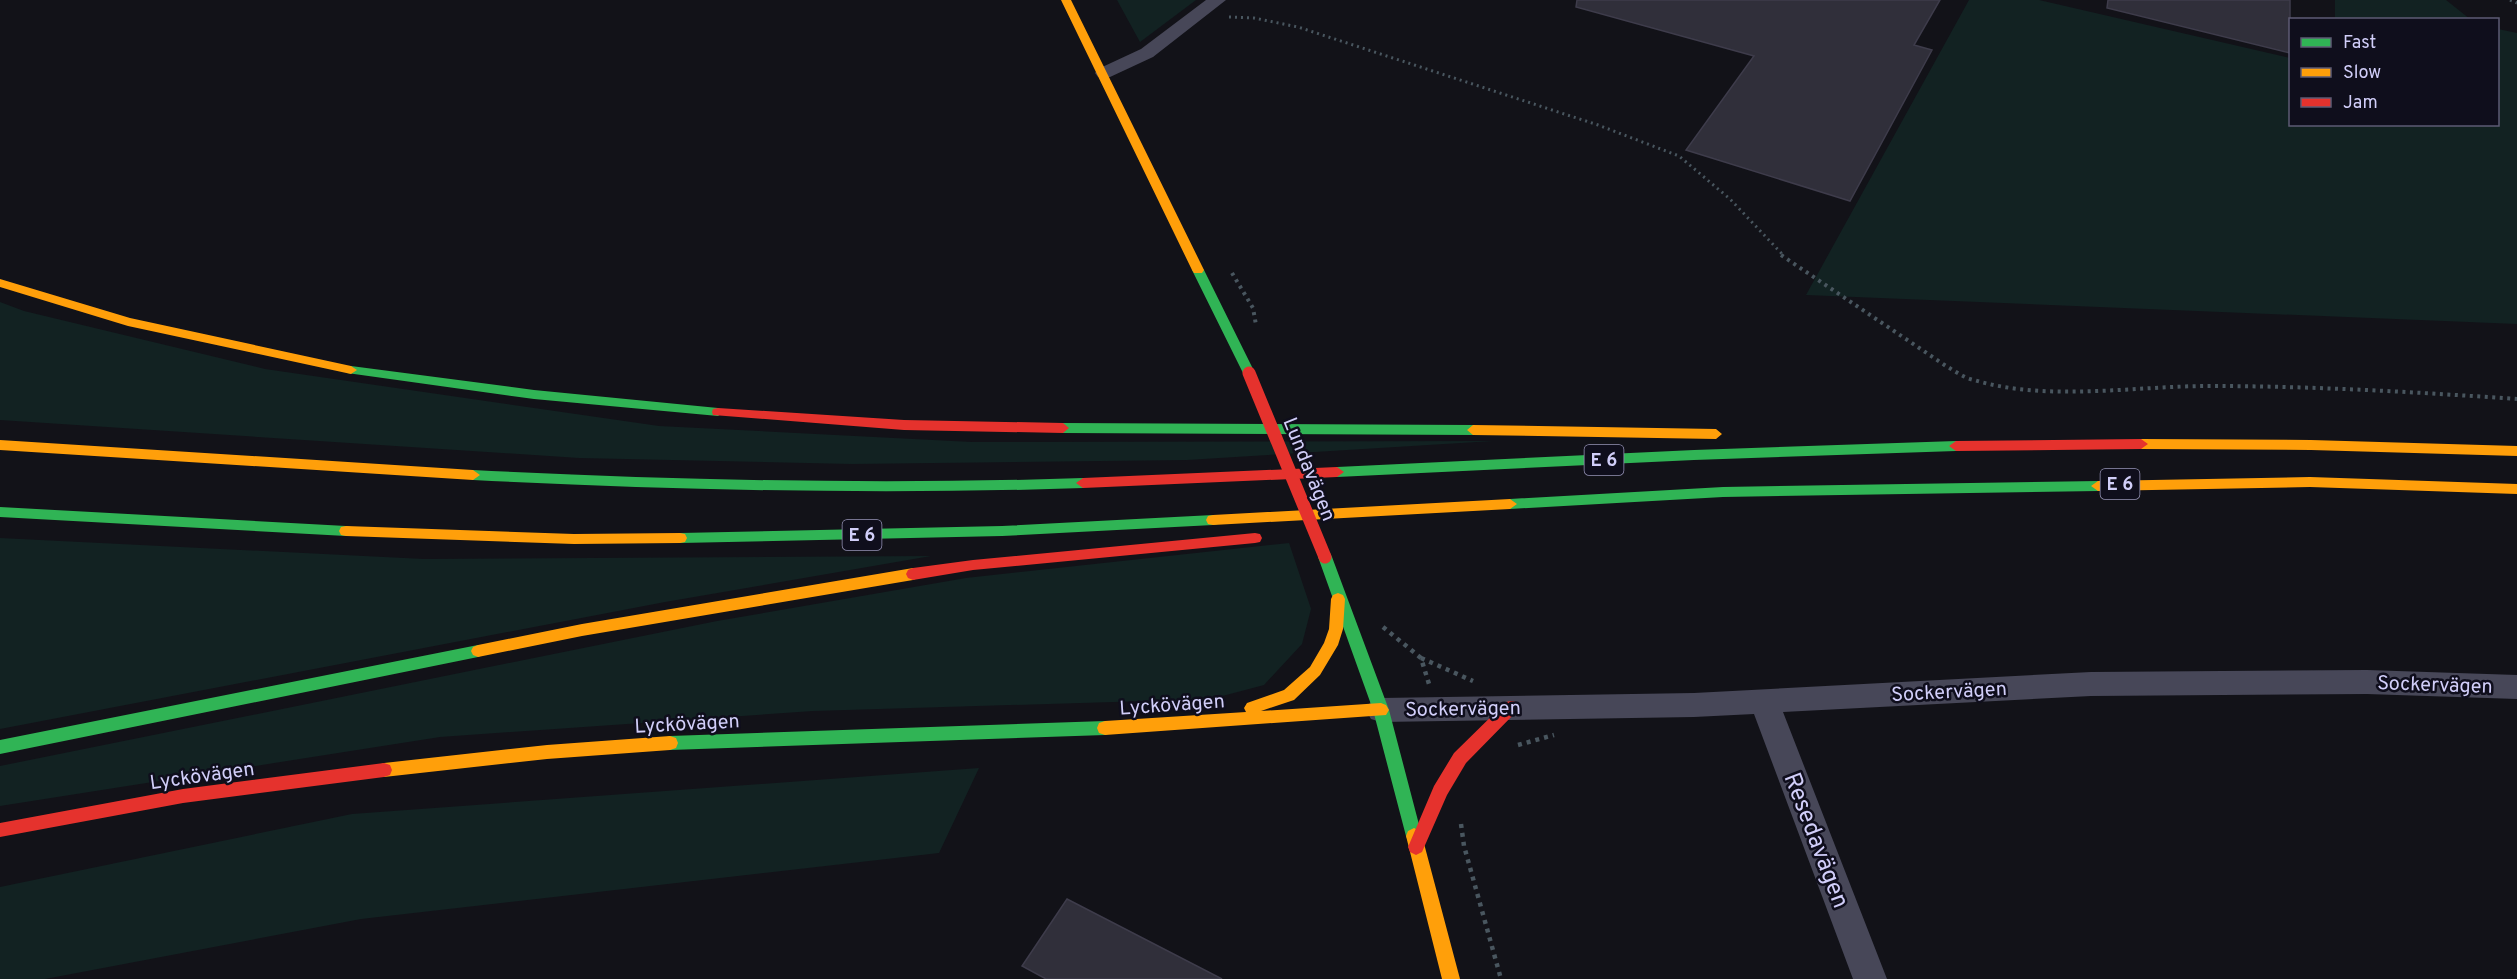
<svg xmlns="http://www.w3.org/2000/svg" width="2517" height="979" viewBox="0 0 2517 979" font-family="Overpass,sans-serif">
<rect width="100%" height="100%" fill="#121218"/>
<path fill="#122222" d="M 1117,0 L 1196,0 L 1140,42 Z
M 1969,0 L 2039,0 L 2290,58 L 2290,124 L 2498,124 L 2498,29 L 2517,33 L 2517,324 L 1806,295 Z
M 2335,0 L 2446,0 L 2470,19 L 2335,19 Z
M 0,302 L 24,311 L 265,369 L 659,426 L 972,442 L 1493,441 L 1187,460 L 852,464 L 579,458 L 0,420 Z
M 0,538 L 424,559 L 931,556 L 665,602 L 0,729 Z
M 1289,543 L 1311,609 L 1302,644 L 1264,685 L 1211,699 L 813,711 L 440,737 L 0,806 L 0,766 L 717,621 L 966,578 Z
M 979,768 L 939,853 L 361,919 L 45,979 L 0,979 L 0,887 L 352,814 Z"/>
<path fill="#302f3a" stroke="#3e3c4b" stroke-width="1.5" d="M 1577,0 L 1940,0 L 1914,45 L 1932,50 L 1850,201 L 1686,150 L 1754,56 L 1576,7 Z
M 2108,0 L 2290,0 L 2290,53 L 2107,8 Z
M 1067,899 L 1222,979 L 1046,979 L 1022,966 Z"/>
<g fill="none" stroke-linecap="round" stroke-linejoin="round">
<path stroke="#49565f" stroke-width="3" stroke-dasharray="2 4" stroke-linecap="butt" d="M 2510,0 L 2517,3
M 1229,17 L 1254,18 L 1298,27 L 1598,125 L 1679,156 L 1730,199 L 1784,256"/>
<path stroke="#49565f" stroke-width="4" stroke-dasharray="3 4.5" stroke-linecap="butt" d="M 1781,255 L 1946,366 C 1955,371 1964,378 1974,380 C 2047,402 2133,386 2209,386 C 2312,386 2414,392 2517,399
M 1232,273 L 1253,308 L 1256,325"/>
<path stroke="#49565f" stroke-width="4.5" stroke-dasharray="4 5" stroke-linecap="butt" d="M 1383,627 L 1421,658 L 1429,684
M 1421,658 L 1473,681
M 1518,745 L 1554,735
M 1461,824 L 1464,846 L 1501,979"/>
<path fill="#474758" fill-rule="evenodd" d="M 1206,0 L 1226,0 L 1153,57 L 1110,77 L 1098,77 L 1095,73 L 1098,69 L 1141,49 Z
M 2367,670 L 2517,675 L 2517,699 L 2367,694 L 2091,696 L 1783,712 L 1887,979 L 1853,979 L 1754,714 L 1694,717 L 1381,722 L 1371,719 L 1366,710 L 1371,701 L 1381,698 L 1694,693 L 2091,672 Z"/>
<path fill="#30b455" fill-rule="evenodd" d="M 1198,266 L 1204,270 L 1255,373 L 1253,376 L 1245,376 L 1243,373 L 1192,270 Z
M 351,366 L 534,390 L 718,408 L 724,412 L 718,416 L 534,399 L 347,373 L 345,370 Z
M 1063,423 L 1473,425 L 1479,430 L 1473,435 L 1063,433 L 1057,428 Z
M 1956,441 L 1963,446 L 1956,451 L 1694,460 L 1337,477 L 1330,472 L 1337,467 L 1694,450 Z
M 473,470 C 676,480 879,485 1083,478 L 1090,483 L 1083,488 C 879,495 676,490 473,480 L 466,475 Z
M 2098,481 L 2105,486 L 2098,491 L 1723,497 L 1510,509 L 1503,504 L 1510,499 L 1723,487 Z
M 0,507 L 346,526 L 351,527 L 353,531 L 351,535 L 346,536 L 0,517 Z
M 1213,515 L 1218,516 L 1220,520 L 1218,524 L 1213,525 L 1002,536 L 680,543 L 675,542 L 673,538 L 675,534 L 680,533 L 1002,526 Z
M 1325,552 L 1330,553 L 1332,557 L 1389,710 L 1422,836 L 1420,841 L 1414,844 L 1408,841 L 1406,836 L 1373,710 L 1318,557 L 1320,553 Z
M 478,645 L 483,647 L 485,651 L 483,655 L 478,657 L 0,754 L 0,740 Z
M 1105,721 L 1111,723 L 1113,728 L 1111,733 L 1105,735 L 670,750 L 664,748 L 662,743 L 664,738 L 670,736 Z"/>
<path fill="#ff9f0a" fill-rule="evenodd" d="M 1061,0 L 1071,0 L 1204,270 L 1202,273 L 1194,273 L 1192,270 Z
M 0,279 L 130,318 L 351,366 L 357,370 L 351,374 L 128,326 L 0,287 Z
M 1473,425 L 1716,429 L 1722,434 L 1716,439 L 1473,435 L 1467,430 Z
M 2141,439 L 2311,440 L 2517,446 L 2517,456 L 2311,450 L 2141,449 L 2134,444 Z
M 0,440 L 473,470 L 480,475 L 473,480 L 0,450 Z
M 2310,477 L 2517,484 L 2517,494 L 2310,487 L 2098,491 L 2091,486 L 2098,481 Z
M 1510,499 L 1517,504 L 1510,509 L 1213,525 L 1208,524 L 1206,520 L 1208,516 L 1213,515 Z
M 346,526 L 574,534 L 680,533 L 685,534 L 687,538 L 685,542 L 680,543 L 574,544 L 346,536 L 341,535 L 339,531 L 341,527 Z
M 913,568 L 918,570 L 920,574 L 918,578 L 913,580 L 582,636 L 478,657 L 473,655 L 471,651 L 473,647 L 478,645 L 582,624 Z
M 1338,593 L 1343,595 L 1345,599 L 1343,629 L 1338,645 L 1320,675 L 1294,700 L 1261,711 L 1381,703 L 1386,705 L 1389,710 L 1386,715 L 1105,735 L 1099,733 L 1097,728 L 1099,723 L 1105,721 L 1246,712 L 1244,708 L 1247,703 L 1284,690 L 1310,667 L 1324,643 L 1329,629 L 1331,599 L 1333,595 Z
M 670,736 L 676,738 L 678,743 L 676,748 L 670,750 L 547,759 L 384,777 L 378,775 L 376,770 L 378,765 L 384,763 L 547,745 Z
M 1414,828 L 1420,831 L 1422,836 L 1460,979 L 1442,979 L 1406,836 L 1408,831 Z"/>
<path fill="#e5322d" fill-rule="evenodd" d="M 718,408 L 904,420 L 1063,423 L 1069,428 L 1063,433 L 904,430 L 713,415 L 712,412 L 713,409 Z
M 2141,439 L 2148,444 L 2141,449 L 1956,451 L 1949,446 L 1956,441 Z
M 1337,467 L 1344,472 L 1337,477 L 1083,488 L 1076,483 L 1083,478 Z
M 1255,533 L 1260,534 L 1262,538 L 1260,542 L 1255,543 L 973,570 L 913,580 L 908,578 L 906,574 L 908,570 L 913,568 L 973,560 Z
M 1511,701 L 1516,702 L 1519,707 L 1516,712 L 1466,763 L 1447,795 L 1422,852 L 1416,855 L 1410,852 L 1408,847 L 1434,786 L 1454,753 L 1506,702 Z
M 384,763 L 390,765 L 392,770 L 390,775 L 384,777 L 183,803 L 0,837 L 0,823 L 183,789 Z"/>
<path stroke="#e5322d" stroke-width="13" d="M 1249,373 L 1325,557"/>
</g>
<g text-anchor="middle" stroke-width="5" stroke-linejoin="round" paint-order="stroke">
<g fill="#0f0e1c" stroke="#9794b7" stroke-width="1.5">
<rect x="1584.5" y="445" width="39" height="30" rx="4.5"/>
<rect x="2100.5" y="469" width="39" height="30" rx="4.5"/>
<rect x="842.5" y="520" width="39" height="30" rx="4.5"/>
</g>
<g font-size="18" font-weight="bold" fill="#d1cef9">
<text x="1604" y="466">E 6</text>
<text x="2120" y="490">E 6</text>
<text x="862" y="541">E 6</text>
</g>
<g font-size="20" fill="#d1cef9" stroke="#0f0e1c">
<text transform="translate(1310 469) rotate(68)" y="7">Lundavägen</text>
<text transform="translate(2435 684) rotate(2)" y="7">Sockervägen</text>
<text transform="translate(1949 691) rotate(-3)" y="7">Sockervägen</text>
<text transform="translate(1172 704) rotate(-4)" y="7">Lyckövägen</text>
<text transform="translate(1463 708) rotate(-1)" y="7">Sockervägen</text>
<text transform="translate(687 723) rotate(-3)" y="7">Lyckövägen</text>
<text transform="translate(202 775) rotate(-8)" y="7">Lyckövägen</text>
</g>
<g font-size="24" fill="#d1cef9" stroke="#0f0e1c">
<text transform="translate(1817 840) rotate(69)" y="8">Resedavägen</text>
</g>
</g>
<rect x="2289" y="18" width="210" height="108" fill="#0f0e1c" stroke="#5d5b74" stroke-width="1.5"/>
<rect x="2301" y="38" width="30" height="9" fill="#30b455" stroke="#5d5b74" stroke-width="1.5"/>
<text x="2343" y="48" font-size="18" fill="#d1cef9">Fast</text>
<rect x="2301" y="68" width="30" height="9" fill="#ff9f0a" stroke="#5d5b74" stroke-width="1.5"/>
<text x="2343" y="78" font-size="18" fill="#d1cef9">Slow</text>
<rect x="2301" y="98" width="30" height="9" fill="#e5322d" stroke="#5d5b74" stroke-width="1.5"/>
<text x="2343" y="108" font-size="18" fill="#d1cef9">Jam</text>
</svg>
